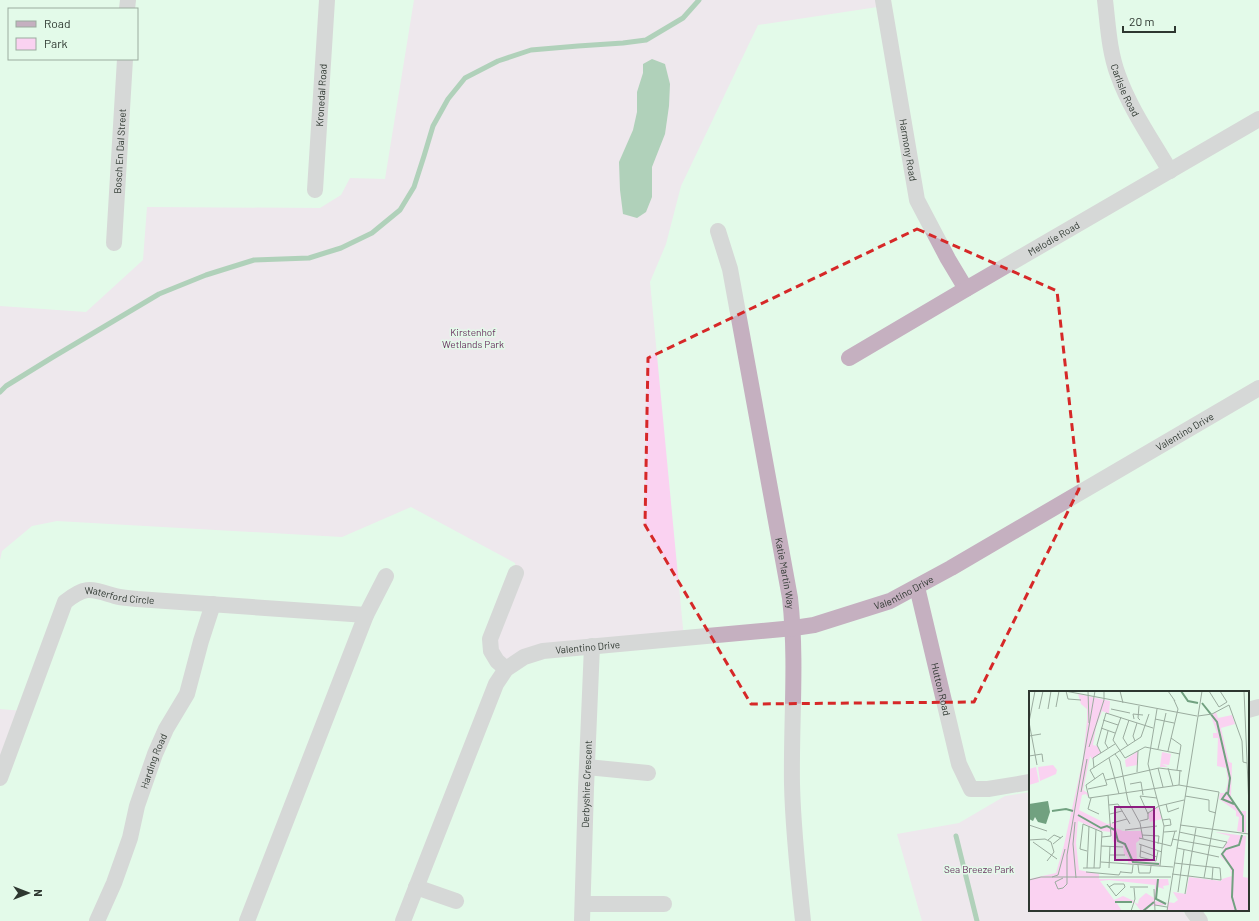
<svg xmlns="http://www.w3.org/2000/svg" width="1259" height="921" viewBox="0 0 1259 921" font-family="Barlow,sans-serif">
<rect width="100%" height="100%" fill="#e3fae9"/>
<path fill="#fad2f1" d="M 414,0 L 883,0 L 884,6 L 758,25 L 681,186 L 666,244 L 650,282 L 684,639 L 543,651 L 506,669 L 491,651 L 516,573 L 515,563 L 411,507 L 342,537 L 57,521 L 32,526 L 2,551 L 0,560 L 0,306 L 86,312 L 143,260 L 147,207 L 320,208 L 341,195 L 350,178 L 385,179 Z
M 0,709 L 23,711 L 0,778 Z
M 1030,792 L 1030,910 L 1182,910 L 1190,921 L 922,921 L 897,834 L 959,823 L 1005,796 Z"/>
<path fill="#71a180" d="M 652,59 L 665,64 L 670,84 L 669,106 L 665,134 L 652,167 L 652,197 L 646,212 L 637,218 L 623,214 L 620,190 L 619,162 L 633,130 L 637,112 L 637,92 L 643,73 L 643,64 Z"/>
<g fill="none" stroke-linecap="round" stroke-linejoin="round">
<path stroke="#71a180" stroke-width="5" d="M 0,392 L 6,386 L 53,357 L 159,294 L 206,275 L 254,260 L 309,258 L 341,248 L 372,233 L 400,210 L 414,187 L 424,156 L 433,126 L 448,99 L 465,78 L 498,61 L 531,50 L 578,46 L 623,43 L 646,40 L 683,18 L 699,0
M 956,836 L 977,921"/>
<g stroke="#c5b0c0" stroke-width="16">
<path id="s1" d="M 883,0 L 917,200 L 948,259 L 966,289"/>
<path id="s2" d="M 1105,0 C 1108,25 1109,51 1118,75 C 1130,109 1152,140 1170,171"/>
<path d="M 127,9 L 128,0"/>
<path id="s3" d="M 315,190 L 327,0"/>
<path id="s4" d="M 718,231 L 730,269 L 790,598 C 797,661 791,721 792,784 C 793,830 798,875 803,921"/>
<path id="s5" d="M 114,243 L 125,59"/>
<path id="s6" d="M 849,358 L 966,289 L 1259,119"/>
<path id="s7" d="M 917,587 L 959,764 L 971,789 L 988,789 L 1030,782"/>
<path d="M 506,669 L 497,661 L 491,651 L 490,639 L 516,573"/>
<path d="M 1248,710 L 1259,707"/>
<path d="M 587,767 L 648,773"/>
<path id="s8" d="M 0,778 L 65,602 C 86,585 91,589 115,596 C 122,598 130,598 137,599 L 366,615"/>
<path d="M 416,887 L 456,901"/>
<path d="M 583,904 L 664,904"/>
<path d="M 1192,910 L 1200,921"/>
<path id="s9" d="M 97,921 L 114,883 L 130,838 L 137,806 L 155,754 L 166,729 L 187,694 L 201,641 L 213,604"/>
<path d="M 247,921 L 366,615 L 386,576"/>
<path id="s10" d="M 403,921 L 496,684 L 506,669 L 524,657 L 543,651 L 794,628 L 814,625 L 890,601 L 951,568 L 1259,388"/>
<path id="s11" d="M 582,921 L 586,788 L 592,646"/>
</g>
</g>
<path d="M0 0H1259V921H0ZM 917,229 L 1057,291 L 1079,489 L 974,702 L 751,704 L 645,525 L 648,358 Z" fill="#e3fae9" fill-opacity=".55" fill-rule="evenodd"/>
<path fill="none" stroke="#d62828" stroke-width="3" stroke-dasharray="8 5" stroke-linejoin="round" d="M 917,229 L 1057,291 L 1079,489 L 974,702 L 751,704 L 645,525 L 648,358 Z"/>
<g text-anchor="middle" stroke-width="3" stroke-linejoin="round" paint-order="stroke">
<g font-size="10" fill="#2e3730" stroke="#e3fae9">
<text dy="4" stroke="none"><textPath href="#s2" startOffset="93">Carlisle Road</textPath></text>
<text dy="4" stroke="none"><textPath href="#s3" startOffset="95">Kronedal Road</textPath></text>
<text dy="4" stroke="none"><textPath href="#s1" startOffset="152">Harmony Road</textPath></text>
<text dy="4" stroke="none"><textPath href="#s5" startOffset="92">Bosch En Dal Street</textPath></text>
<text dy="4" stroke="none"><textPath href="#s6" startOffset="237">Melodie Road</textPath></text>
<text dy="4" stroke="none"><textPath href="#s10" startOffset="1006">Valentino Drive</textPath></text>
<text dy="4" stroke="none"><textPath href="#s4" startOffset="349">Katie Martin Way</textPath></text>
<text dy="4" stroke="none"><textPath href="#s10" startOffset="682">Valentino Drive</textPath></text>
<text dy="4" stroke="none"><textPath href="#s8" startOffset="246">Waterford Circle</textPath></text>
<text dy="4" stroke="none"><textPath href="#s10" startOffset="359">Valentino Drive</textPath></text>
<text dy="4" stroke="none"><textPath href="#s7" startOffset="105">Hutton Road</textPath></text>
<text dy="4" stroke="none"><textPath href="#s9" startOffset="170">Harding Road</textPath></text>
<text dy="4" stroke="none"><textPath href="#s11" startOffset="137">Derbyshire Crescent</textPath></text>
</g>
<g font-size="10" fill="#6a3361" stroke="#e3fae9">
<text x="473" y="336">Kirstenhof<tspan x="473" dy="12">Wetlands Park</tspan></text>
<text x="979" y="873">Sea Breeze Park</text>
</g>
</g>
<g transform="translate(1029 691)">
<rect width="220" height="220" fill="#e3fae9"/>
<path d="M 49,3 L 81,10 L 80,23 L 73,20 L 67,36 L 64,54 L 68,55 L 72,62 L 63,68 L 61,65 L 54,99 L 59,102 L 59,106 L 57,103 L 53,104 L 50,119 L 78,133 L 86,132 L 87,137 L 94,140 L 113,140 L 114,146 L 107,152 L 108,168 L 131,172 L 131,175 L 99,173 L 99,166 L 95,163 L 94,153 L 84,151 L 82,141 L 73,140 L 49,130 L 47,152 L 50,179 L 70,183 L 70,188 L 139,188 L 140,194 L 134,195 L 135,198 L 129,196 L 126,210 L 137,212 L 138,209 L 137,214 L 122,215 L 117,220 L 112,220 L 105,211 L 109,213 L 110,208 L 117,202 L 125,207 L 126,194 L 80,189 L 71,190 L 85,209 L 94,205 L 105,210 L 104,212 L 95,210 L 87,211 L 93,220 L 0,220 L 0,188 L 27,182 L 35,154 L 54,68 L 58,29 L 58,18 L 52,13 ZM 187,21 L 189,27 L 203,24 L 206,33 L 192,37 L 200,71 L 203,72 L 202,106 L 211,120 L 217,120 L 217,142 L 208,140 L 210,126 L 207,125 L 207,120 L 190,108 L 191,102 L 196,102 L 199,91 L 197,77 L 188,75 L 189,47 L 184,47 L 184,42 L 188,42 L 182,25 ZM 109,60 L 108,74 L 97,76 L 96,69 ZM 133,61 L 142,63 L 140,74 L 133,73 L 139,76 L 131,76 ZM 24,74 L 28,79 L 27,83 L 11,90 L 9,76 ZM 7,76 L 10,91 L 0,94 L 0,78 ZM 129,116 L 133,128 L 121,131 L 119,123 ZM 186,141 L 217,145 L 214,186 L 220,187 L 220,220 L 138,220 L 139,211 L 145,212 L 149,209 L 144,201 L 157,203 L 160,186 L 192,190 L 193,188 L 203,185 L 200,174 L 191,165 L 201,145 Z" fill="#fad2f1"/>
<path d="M 19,110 L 21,121 L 17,133 L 9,131 L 6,126 L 4,130 L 0,128 L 0,113 Z" fill="#71a180"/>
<path fill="none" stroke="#71a180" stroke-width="2" d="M 152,0 L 159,10 L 169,12M 173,12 L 188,31 L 201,87 L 199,103 L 214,125 L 214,141M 198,101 L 193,108 L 205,113M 23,120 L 37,118 L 44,120M 49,124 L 72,137 L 78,135 L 86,139 L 89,150 L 96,153 L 104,171 L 130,173M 129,188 L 127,208 L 137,213M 86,211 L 103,211M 114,220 L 125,211M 207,220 L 203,206 L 204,179 L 193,163 L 197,158 L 210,154 L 213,144"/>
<path fill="none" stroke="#9bac9f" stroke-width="1" d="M 6,0 L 0,31 L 8,74M 36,0 L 168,25M 37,0 L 39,8 L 52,9M 59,0 L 60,32M 91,0 L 94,12M 139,0 L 146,10M 180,0 L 190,16 L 198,11 L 191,0M 215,0 L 220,116M 110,15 L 109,27 L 111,29M 27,16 L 30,0M 10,18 L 14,0M 19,18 L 22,0M 82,18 L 101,22M 128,18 L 119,73 L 135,135 L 131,175M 169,25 L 183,23 L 200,14 L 213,50 L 214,71 L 218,72M 92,26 L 84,49 L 96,67 L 116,56 L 151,63M 105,28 L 104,23 L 114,24M 126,28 L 145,32M 74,29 L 89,34M 72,37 L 86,42M 79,40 L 76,52 L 79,57M 0,45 L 12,43M 142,47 L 152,54 L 148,79M 106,50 L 104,45 L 108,32M 99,55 L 94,47 L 100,29M 60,56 L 75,9 L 75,0M 129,58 L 137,22M 139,60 L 149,18 L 145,9M 72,62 L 68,54 L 77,22 L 124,37M 86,63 L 91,70 L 99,110 L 111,132 L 114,148M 0,65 L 13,63 L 14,71M 80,67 L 90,103M 65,77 L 64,67 L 86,53M 129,77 L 134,96M 139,77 L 144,95M 108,81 L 109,60M 66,88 L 61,79 L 112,46 L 120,23M 77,89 L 130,77 L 153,80M 101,93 L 112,91 L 114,104M 150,94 L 151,79M 59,98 L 78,94 L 74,82 L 57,94 L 60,107 L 150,94 L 190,101 L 175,187M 52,101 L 58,68M 156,105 L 180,109 L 180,120 L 187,122M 62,107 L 59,118 L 70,123M 137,113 L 139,121 L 150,117M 80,114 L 89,113 L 101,133M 81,123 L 93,120M 119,123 L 111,105 L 128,107M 133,129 L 141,128 L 142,134 L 135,135M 111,130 L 119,128 L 119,122 L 130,115 L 155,109M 46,131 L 44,153 L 47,187M 83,132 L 98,128M 0,134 L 18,140M 151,134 L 220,143M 96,139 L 128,135M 135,141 L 148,140M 113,144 L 130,145 L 129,153M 73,146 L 82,145 L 79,104M 110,147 L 142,155 L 146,140M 143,148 L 194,157 L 198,151 L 150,141M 0,149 L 16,148 L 22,151 L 25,161 L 18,170M 19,149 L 25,144 L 32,147M 4,151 L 28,168M 24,153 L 34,145M 110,153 L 133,161M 112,154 L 111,166 L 127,170 L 129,160M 72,155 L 94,156M 148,157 L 190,166M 112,160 L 128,166M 81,164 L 96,164M 72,171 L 144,176M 109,174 L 110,182 L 121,182 L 122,175M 54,177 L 71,177 L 73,141 L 54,133 L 51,158 L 58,160M 58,177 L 60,135M 65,177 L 67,138M 80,177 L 81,155M 57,181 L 90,184 L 92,180M 92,181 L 103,182 L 104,174M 143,183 L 192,189 L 191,177 L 145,172M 23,186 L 29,184 L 36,158M 34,187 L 26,191 L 29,198 L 34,197 L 38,193 L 38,164 L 66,0M 0,189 L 12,186 L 142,186M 183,189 L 184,176M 78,193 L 87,205 L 96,196M 80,196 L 85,193 L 95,193 L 96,196M 101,196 L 119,196M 125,198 L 126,220M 149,201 L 155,159M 156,203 L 167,137M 126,214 L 138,216M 102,220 L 106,208 L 105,197M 138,220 L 173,0"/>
<path fill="#8d1d80" fill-opacity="0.15" stroke="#8d1d80" stroke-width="2" d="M 86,116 L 125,116 L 125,169 L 86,169 Z"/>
<rect width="220" height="220" fill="none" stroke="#2e3730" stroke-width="2"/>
</g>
<rect x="8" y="8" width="130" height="52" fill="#e3fae9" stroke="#9bac9f"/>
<rect x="16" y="21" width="20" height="6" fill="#c5b0c0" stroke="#9bac9f"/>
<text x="44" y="28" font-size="12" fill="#2e3730">Road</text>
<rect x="16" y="38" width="20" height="12" fill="#fad2f1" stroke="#9bac9f"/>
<text x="44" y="48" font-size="12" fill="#2e3730">Park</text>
<g transform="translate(28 893) rotate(90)" stroke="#e3fae9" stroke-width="3" paint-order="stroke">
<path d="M0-3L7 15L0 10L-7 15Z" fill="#2e3730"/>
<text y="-6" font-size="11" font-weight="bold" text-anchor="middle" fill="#2e3730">N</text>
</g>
<path d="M1123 26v6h52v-6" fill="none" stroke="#2e3730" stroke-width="2"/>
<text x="1129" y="26" font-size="12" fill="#2e3730" stroke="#e3fae9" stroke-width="3" paint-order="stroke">20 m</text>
</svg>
